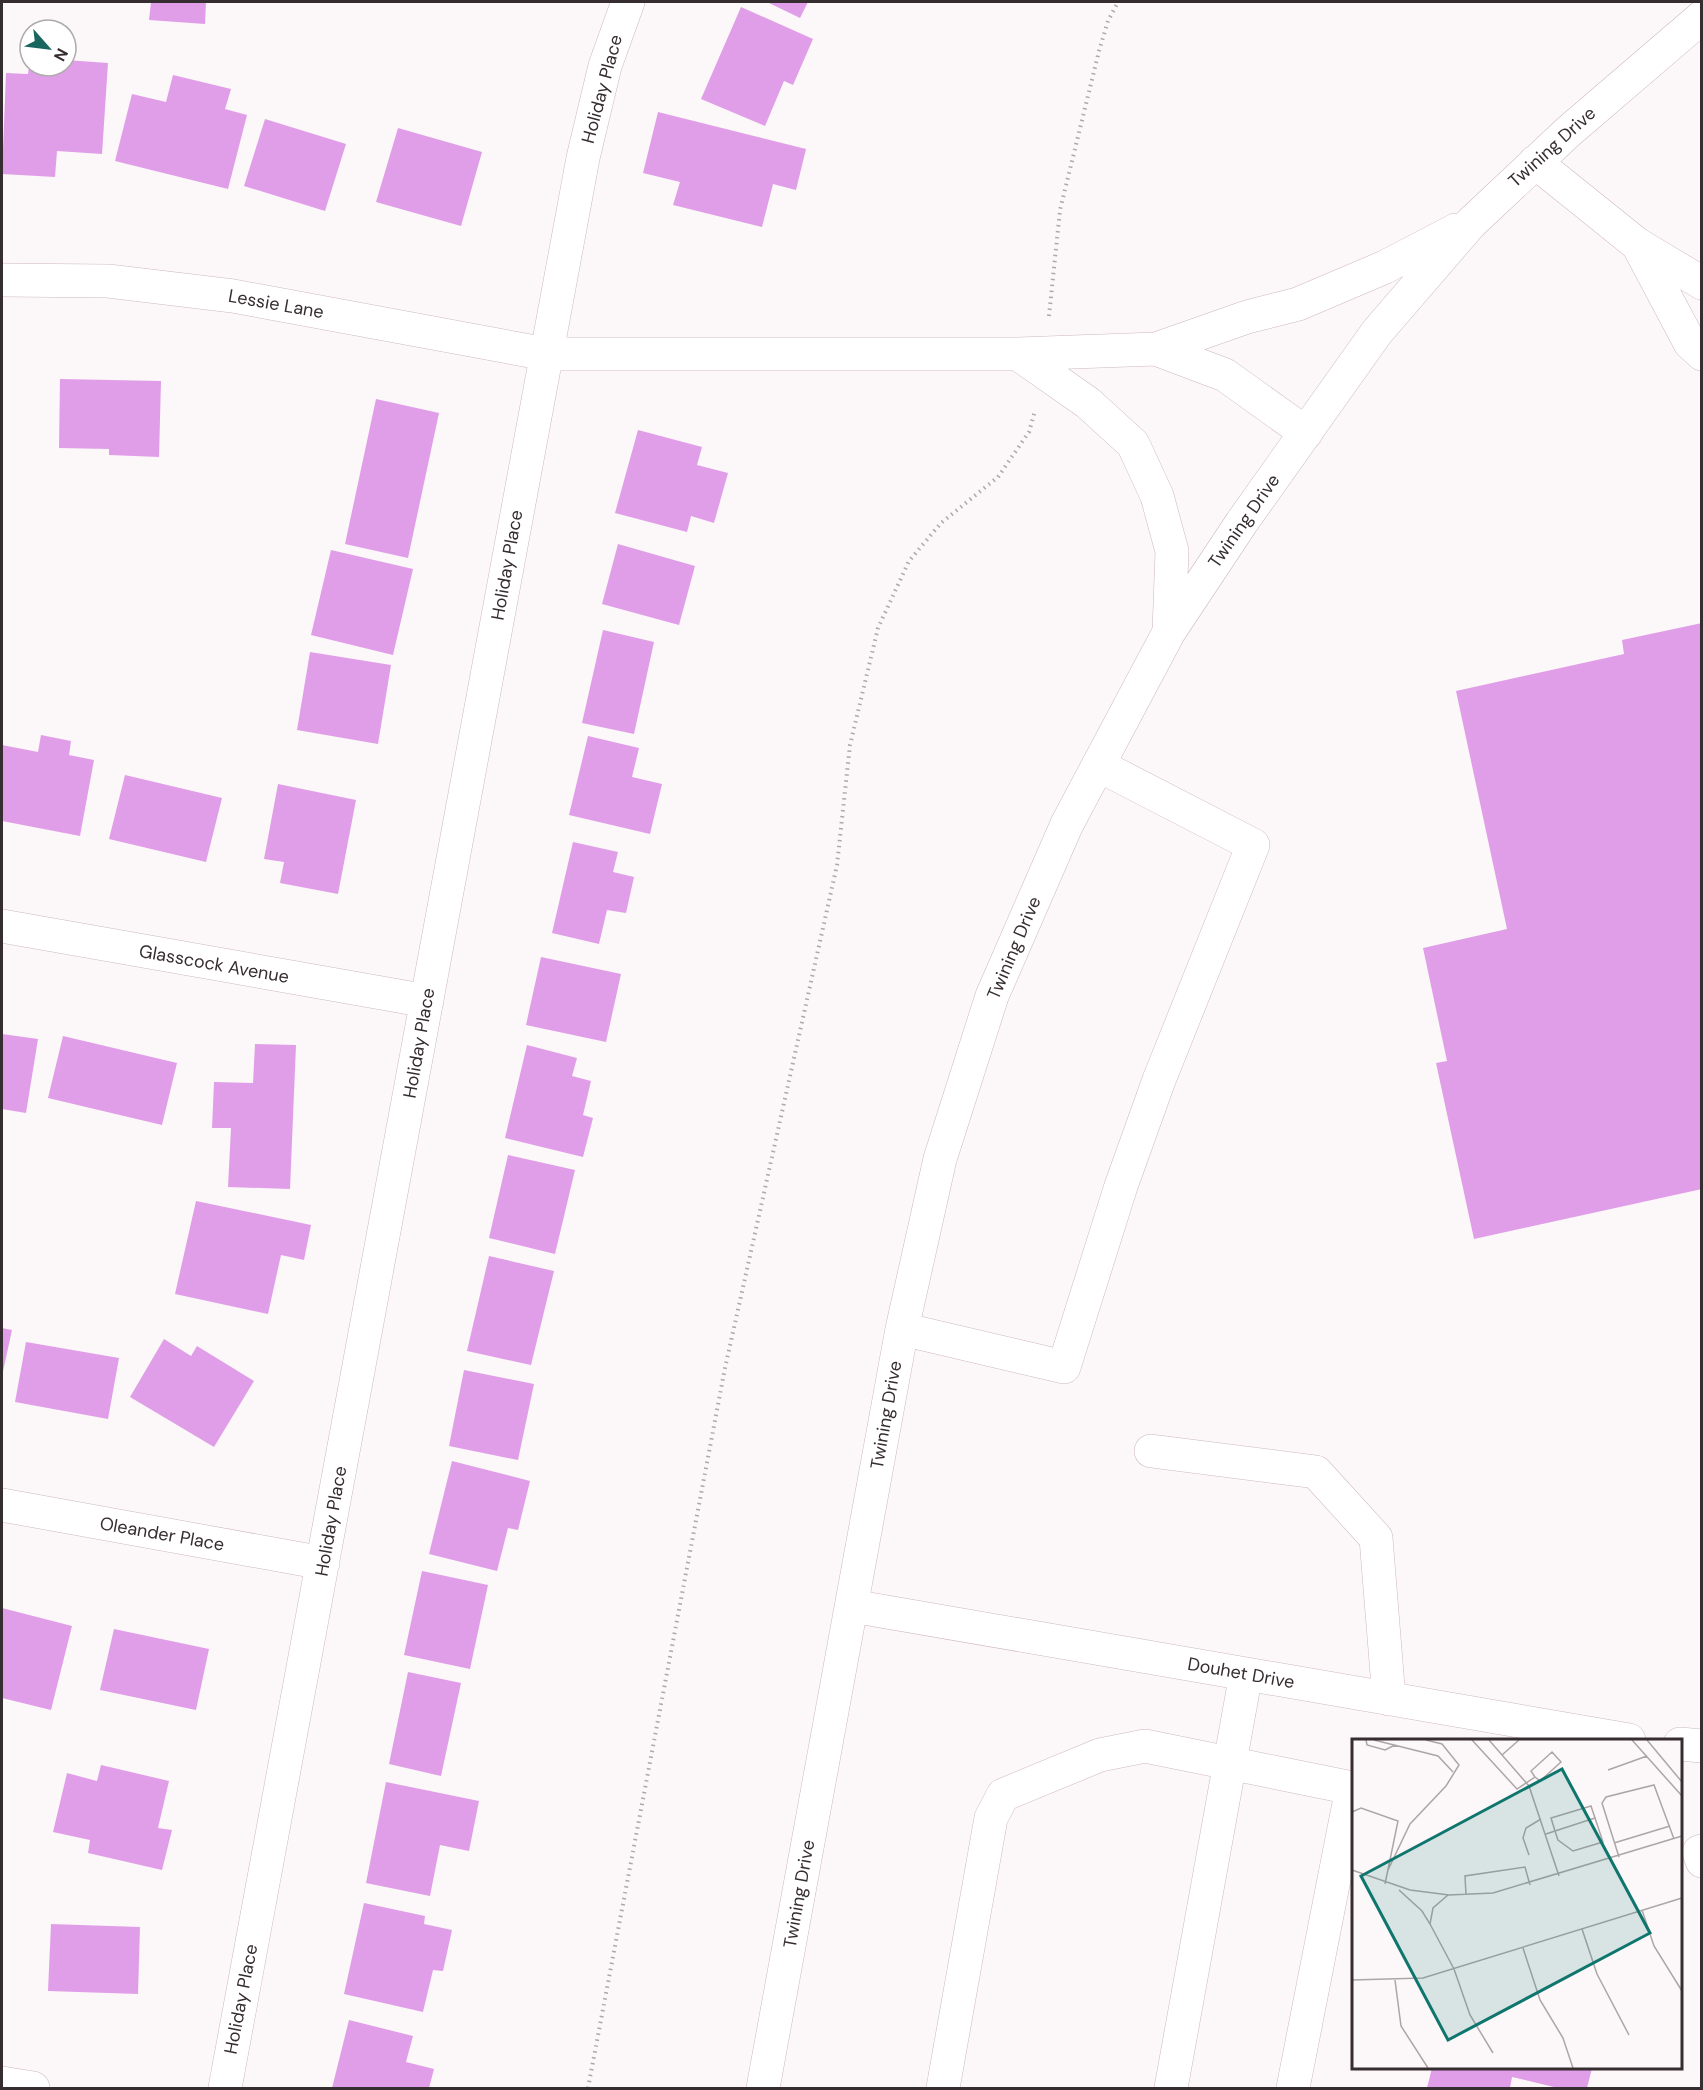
<svg xmlns="http://www.w3.org/2000/svg" width="1703" height="2090" viewBox="0 0 1703 2090" font-family="'DM Sans',sans-serif">
<rect width="100%" height="100%" fill="#fcf7f8"/>
<path fill="#e19ee8" d="M 151,2 L 206,2 L 205,24 L 149,20 Z
M 767,2 L 808,2 L 800,18 Z
M 741,7 L 813,39 L 793,85 L 784,81 L 765,126 L 701,99 Z
M 66,60 L 108,63 L 102,154 L 57,151 L 55,177 L 2,174 L 6,73 L 28,74 L 29,66 L 66,66 Z
M 173,75 L 231,89 L 225,109 L 247,115 L 228,189 L 115,161 L 132,94 L 166,102 Z
M 658,112 L 806,149 L 796,190 L 773,184 L 762,227 L 673,205 L 680,182 L 643,173 Z
M 265,119 L 346,144 L 325,211 L 244,186 Z
M 398,128 L 482,152 L 461,226 L 376,202 Z
M 60,379 L 161,381 L 159,457 L 109,455 L 109,449 L 59,448 Z
M 376,399 L 439,413 L 408,558 L 345,544 Z
M 638,430 L 702,447 L 697,465 L 728,473 L 714,523 L 691,516 L 687,532 L 615,513 Z
M 618,544 L 695,566 L 679,625 L 602,604 Z
M 331,550 L 413,569 L 393,655 L 311,635 Z
M 1702,623 L 1702,1189 L 1474,1239 L 1436,1063 L 1447,1061 L 1423,948 L 1507,929 L 1456,691 L 1624,654 L 1622,640 Z
M 603,630 L 654,642 L 634,734 L 582,723 Z
M 310,652 L 391,665 L 378,744 L 297,730 Z
M 41,735 L 71,741 L 69,755 L 94,760 L 80,836 L 2,821 L 2,745 L 38,752 Z
M 588,736 L 639,748 L 632,777 L 662,784 L 650,834 L 569,815 Z
M 125,775 L 222,798 L 206,862 L 109,839 Z
M 278,784 L 356,800 L 338,894 L 280,883 L 284,862 L 264,859 Z
M 573,842 L 618,852 L 613,872 L 634,877 L 626,913 L 607,910 L 599,944 L 552,933 Z
M 541,957 L 621,974 L 606,1042 L 526,1025 Z
M 2,1034 L 38,1039 L 26,1113 L 2,1109 Z
M 63,1036 L 177,1063 L 162,1125 L 48,1098 Z
M 255,1044 L 296,1045 L 290,1189 L 228,1187 L 231,1128 L 212,1128 L 214,1082 L 253,1083 Z
M 527,1045 L 577,1058 L 572,1076 L 591,1081 L 583,1115 L 593,1118 L 583,1157 L 505,1138 Z
M 508,1155 L 575,1170 L 555,1254 L 489,1238 Z
M 196,1201 L 311,1225 L 304,1260 L 281,1255 L 268,1314 L 175,1294 Z
M 489,1256 L 554,1271 L 531,1365 L 467,1351 Z
M 2,1328 L 12,1330 L 2,1376 Z
M 164,1339 L 191,1356 L 197,1346 L 254,1381 L 214,1447 L 130,1397 Z
M 26,1342 L 119,1358 L 108,1419 L 15,1402 Z
M 464,1370 L 534,1384 L 518,1460 L 449,1446 Z
M 452,1461 L 530,1481 L 518,1530 L 508,1528 L 497,1571 L 429,1554 Z
M 422,1571 L 488,1585 L 470,1669 L 404,1655 Z
M 2,1608 L 72,1626 L 51,1710 L 2,1698 Z
M 114,1629 L 209,1649 L 196,1710 L 100,1690 Z
M 408,1672 L 461,1683 L 441,1776 L 389,1764 Z
M 101,1765 L 169,1781 L 158,1828 L 172,1830 L 162,1870 L 88,1853 L 90,1840 L 53,1832 L 67,1773 L 97,1781 Z
M 386,1782 L 479,1801 L 469,1851 L 440,1845 L 430,1896 L 366,1883 Z
M 364,1903 L 425,1916 L 424,1924 L 452,1930 L 443,1971 L 433,1970 L 423,2012 L 344,1994 Z
M 51,1924 L 140,1927 L 138,1994 L 48,1991 Z
M 349,2020 L 413,2036 L 406,2062 L 434,2069 L 429,2088 L 332,2088 Z
M 1432,2068 L 1592,2068 L 1587,2088 L 1558,2088 L 1512,2077 L 1510,2088 L 1427,2088 Z"/>
<g fill="none" stroke-linecap="round" stroke-linejoin="round">
<g stroke="#cfb8bf" stroke-width="34">
<path id="minor" d="M 1535,162 L 1637,244 L 1702,283
M 1638,245 L 1690,343 L 1702,354
M 2,280 L 108,281 L 233,296 L 546,354 L 1018,354 L 1156,349 L 1247,317 L 1298,304 L 1385,267 L 1456,230
M 1156,349 L 1225,375 L 1306,433
M 1018,354 L 1088,403 L 1133,444 L 1157,496 L 1172,551 L 1169,632
M 2,926 L 427,1001
M 902,1329 L 1064,1367 L 1121,1186 L 1159,1080 L 1253,845 L 1098,765
M 1151,1451 L 1316,1472 L 1376,1538 L 1389,1699
M 2,1505 L 323,1563
M 852,1606 L 1629,1740
M 1680,1744 L 1702,1746
M 1702,1851 L 1699,1852 L 1702,1861
M 2,2083 L 33,2088
M 225,2088 L 583,158 L 605,66 L 628,2
M 763,2088 L 902,1329 L 940,1159 L 992,996 L 1067,824 L 1169,632 L 1242,522 L 1377,332 L 1471,223 L 1568,132 L 1702,17
M 943,2088 L 991,1818 L 1003,1795 L 1100,1755 L 1145,1746 L 1352,1788 L 1293,2088
M 1171,2088 L 1246,1674"/>
</g>
<path stroke="#afa8aa" stroke-width="4" stroke-dasharray="1.5 4.5" stroke-linecap="butt" d="M 1049,316 L 1060,210 L 1099,51 L 1108,21 L 1118,2
M 588,2088 L 725,1368 L 837,865 L 850,745 L 878,628 L 909,561 L 941,523 L 998,477 L 1029,432 L 1035,411"/>
<use href="#minor" stroke="#fff" stroke-width="33"/>
</g>
<g text-anchor="middle" stroke-width="4.5" stroke-linejoin="round" paint-order="stroke">
<g font-size="18" fill="#362d30" stroke="#fff">
<text transform="translate(602 89) rotate(-75)" y="6">Holiday Place</text>
<text transform="translate(1552 147) rotate(-42)" y="6">Twining Drive</text>
<text transform="translate(276 304) rotate(10)" y="6">Lessie Lane</text>
<text transform="translate(1244 521) rotate(-55)" y="6">Twining Drive</text>
<text transform="translate(507 565) rotate(-80)" y="6">Holiday Place</text>
<text transform="translate(1014 948) rotate(-67)" y="6">Twining Drive</text>
<text transform="translate(214 964) rotate(10)" y="6">Glasscock Avenue</text>
<text transform="translate(419 1043) rotate(-80)" y="6">Holiday Place</text>
<text transform="translate(886 1415) rotate(-80)" y="6">Twining Drive</text>
<text transform="translate(331 1521) rotate(-80)" y="6">Holiday Place</text>
<text transform="translate(162 1534) rotate(10)" y="6">Oleander Place</text>
<text transform="translate(1241 1673) rotate(10)" y="6">Douhet Drive</text>
<text transform="translate(799 1894) rotate(-80)" y="6">Twining Drive</text>
<text transform="translate(241 1999) rotate(-79)" y="6">Holiday Place</text>
</g>
</g>
<g transform="translate(1352 1739)">
<rect width="330" height="330" fill="#fcf7f8"/>
<path fill="none" stroke="#ada6a8" stroke-width="1.5" d="M 14,1 L 15,6 L 33,11 L 43,6M 22,1 L 86,17 L 101,33M 120,1 L 165,50 L 183,38 L 179,32 L 200,13 L 209,23 L 188,42 L 183,38M 137,1 L 177,47 L 207,137M 280,1 L 330,57M 295,1 L 330,43M 150,16 L 167,1M 256,31 L 295,17M 0,73 L 9,69 L 46,82 L 33,145M 194,95 L 203,92 L 243,79 L 239,67 L 199,79 L 203,92 L 206,101 L 221,112 L 251,103 L 243,79M 262,104 L 318,87M 177,116 L 171,99 L 174,89 L 189,80M 267,118 L 250,64 L 254,58 L 302,46 L 322,100M 0,131 L 58,151 L 97,156 L 141,154 L 330,97M 36,131 L 58,85 L 94,47 L 107,26 L 90,5 L 74,1M 47,151 L 70,172 L 78,185 L 102,230 L 118,276 L 141,314M 114,156 L 113,137 L 173,128 L 178,146M 290,171 L 302,207 L 330,252M 78,185 L 81,169 L 96,156M 230,190 L 245,235 L 277,296M 171,209 L 188,261 L 211,299 L 221,329M 0,241 L 71,239 L 330,159M 43,241 L 49,287 L 76,329"/>
<path fill="#0f766e" fill-opacity="0.15" stroke="#0f766e" stroke-width="3" d="M 210,30 L 298,194 L 96,301 L 9,137 Z"/>
<rect width="330" height="330" fill="none" stroke="#362d30" stroke-width="3"/>
</g>
<rect width="1703" height="2090" fill="none" stroke="#362d30" stroke-width="6"/>
<g transform="translate(48 48) rotate(118)"><circle r="28" fill="#ffffff" stroke="#afabac" stroke-width="1.5"/>
<path d="M0-4.5L10 22L0 15L-10 22Z" fill="#19655f"/>
<text y="-9" font-size="16" font-weight="bold" text-anchor="middle" fill="#362d30">N</text>
</g>
</svg>
